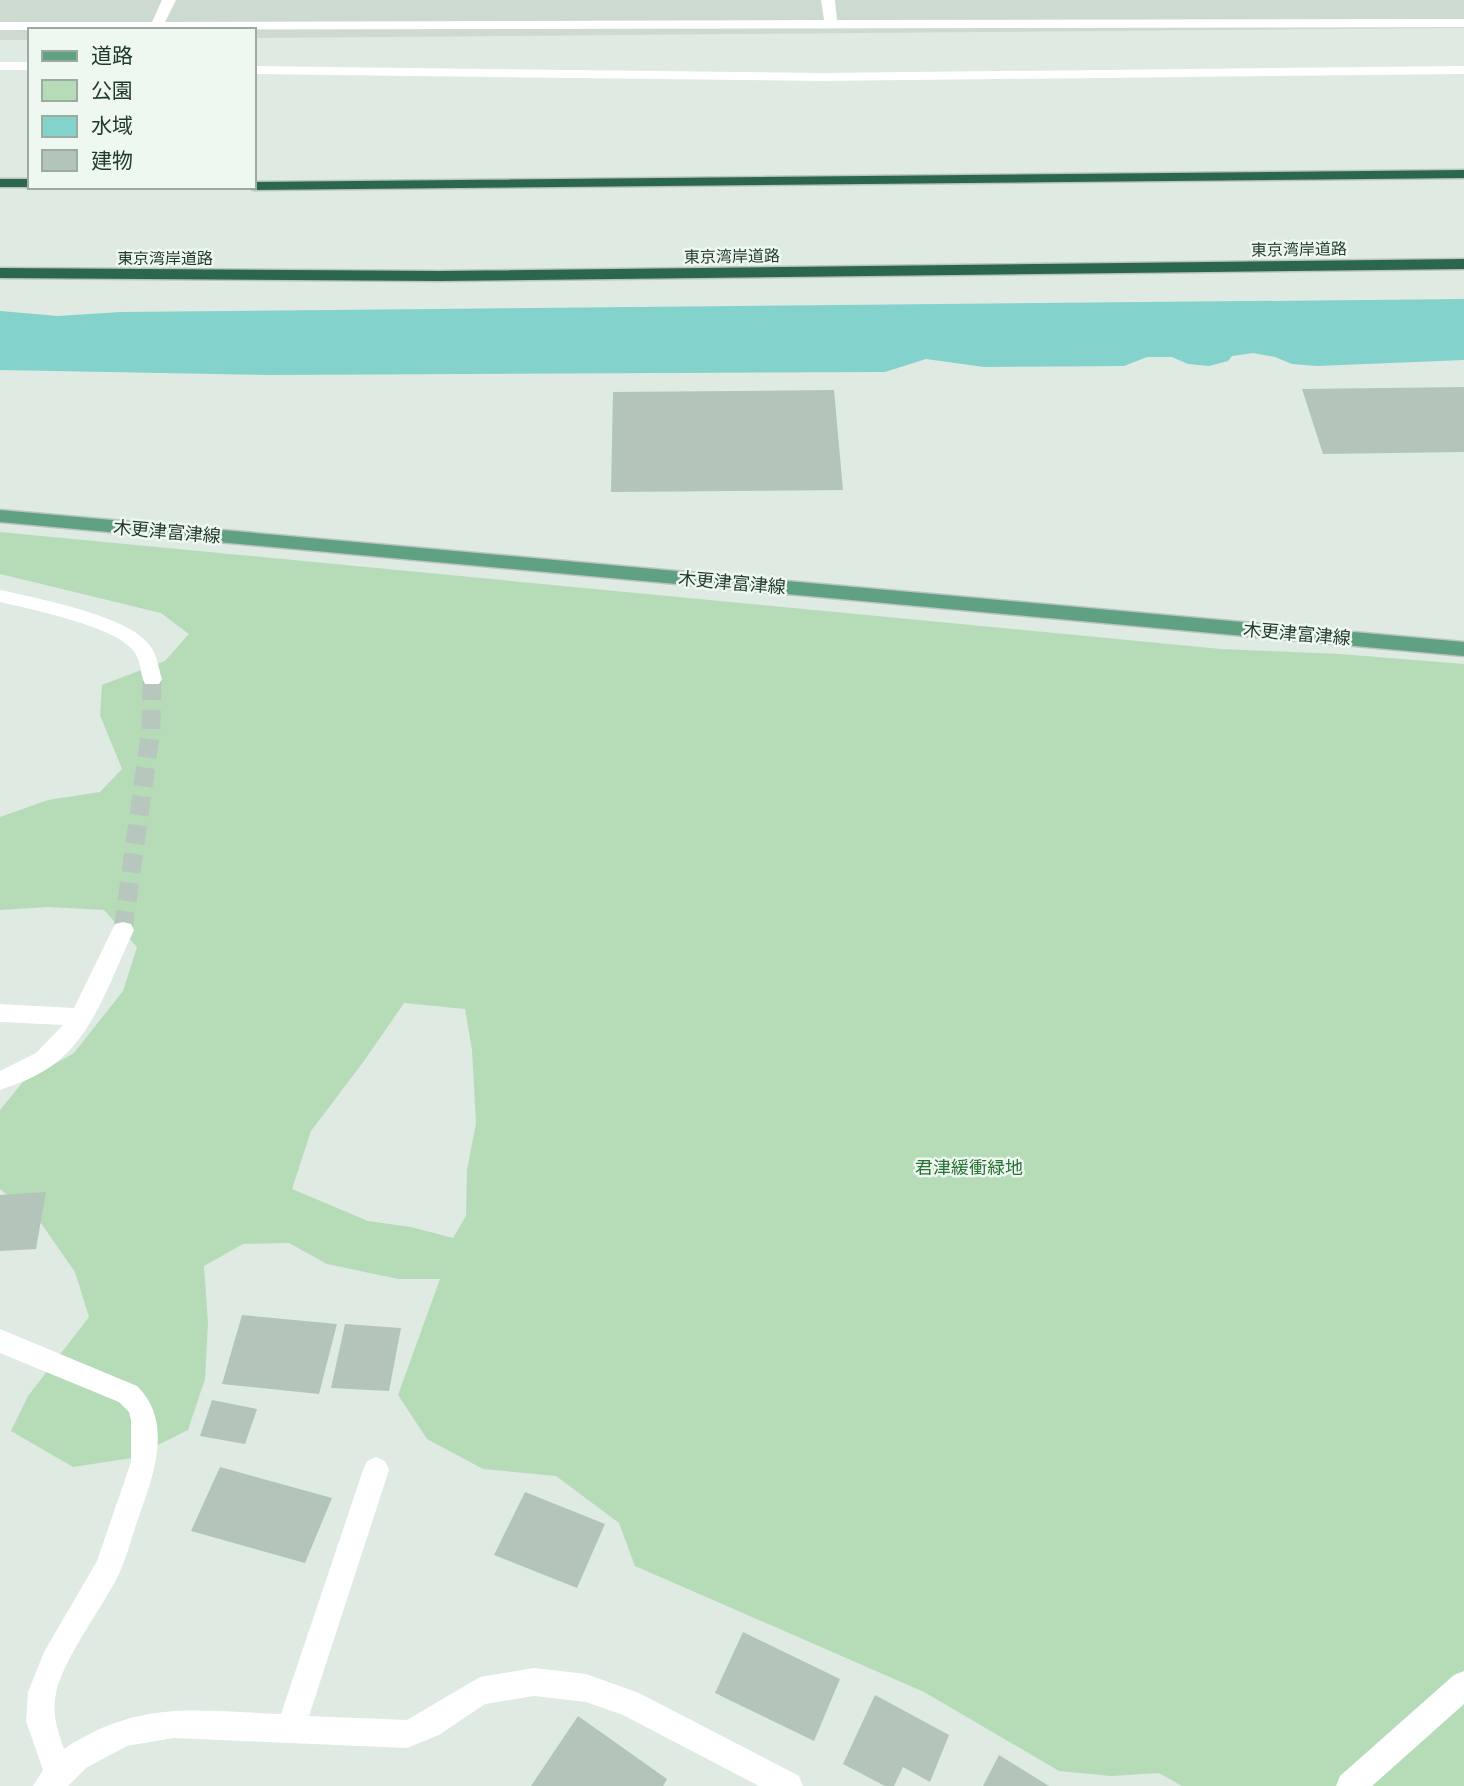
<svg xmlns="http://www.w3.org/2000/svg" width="1464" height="1786" viewBox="0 0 1464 1786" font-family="'DM Sans','Noto Sans JP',sans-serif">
<rect width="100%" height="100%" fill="#deeae2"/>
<path fill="#ccdad0" d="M 0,0 L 1464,0 L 1464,28 L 254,38 L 254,30 L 30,30 L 30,40 L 0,40 Z"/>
<path fill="#b5dcb7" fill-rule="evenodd" d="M 0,532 L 1221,649 L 1340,654 L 1464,664 L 1464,1786 L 1182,1786 L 1159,1773 L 1111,1776 L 1059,1771 L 924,1692 L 635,1566 L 619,1523 L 556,1476 L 483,1469 L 427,1439 L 398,1395 L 440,1279 L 398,1279 L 327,1264 L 289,1243 L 243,1244 L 204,1266 L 208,1323 L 205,1379 L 188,1430 L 132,1458 L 73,1467 L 11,1431 L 28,1396 L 89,1317 L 75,1272 L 41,1223 L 0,1189 L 0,1110 L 23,1082 L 74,1053 L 123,991 L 137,947 L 104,910 L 48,907 L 0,910 L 0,817 L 48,800 L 100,792 L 122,769 L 100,715 L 102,685 L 165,661 L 189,634 L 161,613 L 0,574 ZM 404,1003 L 465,1009 L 472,1050 L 476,1123 L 467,1170 L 466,1216 L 453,1238 L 411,1227 L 368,1221 L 292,1189 L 311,1131 L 364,1061 Z"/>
<path fill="#83d2cc" d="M 1464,299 L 1464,360 L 1317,366 L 1292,364 L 1275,357 L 1253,353 L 1232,356 L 1228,361 L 1209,366 L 1188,364 L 1172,357 L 1147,357 L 1124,366 L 984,367 L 926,359 L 885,372 L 271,375 L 0,370 L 0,311 L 58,316 L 121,312 Z"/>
<path fill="#b3c5ba" d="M 1464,387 L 1464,452 L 1323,454 L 1302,389 Z
M 834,390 L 843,490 L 611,492 L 613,392 Z
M 46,1192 L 36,1249 L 0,1251 L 0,1195 Z
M 242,1315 L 337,1324 L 319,1394 L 222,1384 Z
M 345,1324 L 401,1328 L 389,1391 L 331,1388 Z
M 212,1400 L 257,1409 L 245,1444 L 200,1436 Z
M 220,1467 L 332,1498 L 305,1563 L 191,1531 Z
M 525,1492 L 605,1524 L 577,1588 L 494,1555 Z
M 743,1632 L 840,1679 L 814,1741 L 715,1693 Z
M 875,1695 L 949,1735 L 930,1782 L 903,1767 L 894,1786 L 885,1786 L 843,1764 Z
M 578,1716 L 667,1779 L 663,1786 L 531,1786 Z
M 999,1755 L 1049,1786 L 983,1786 Z"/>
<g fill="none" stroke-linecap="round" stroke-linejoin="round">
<path stroke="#b8c7be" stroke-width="19" stroke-dasharray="19 10" stroke-linecap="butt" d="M 123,930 L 151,729 L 152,679"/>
<g stroke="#bcc4c0" stroke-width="3">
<path id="major" d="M 0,510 L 1464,642 L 1464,656 L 0,522 Z"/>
</g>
<g stroke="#bcc4c0" stroke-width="3">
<path id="highway" d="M 1464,170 L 1464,178 L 254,190 L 247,187 L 254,187 L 254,182 Z
M 0,179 L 30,179 L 31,187 L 0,187 Z
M 1464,259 L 1464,269 L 440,281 L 0,278 L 0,268 L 440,271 Z"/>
</g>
<path fill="#fff" fill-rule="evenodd" d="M 162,0 L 176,0 L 165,22 L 824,20 L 821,0 L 835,0 L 837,20 L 1464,19 L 1464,27 L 0,30 L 0,22 L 152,22 Z
M 0,62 L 30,62 L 30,70 L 0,70 Z
M 254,66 L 822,73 L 1464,66 L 1464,74 L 822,81 L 254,74 Z
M 0,590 C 36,598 125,615 148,643 C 157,653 158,667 162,679 L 159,684 L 145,684 C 140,674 141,662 135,653 C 120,627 29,609 0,602 Z
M 123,922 L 131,924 L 134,930 C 113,973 96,1030 58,1061 C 41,1075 20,1083 0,1090 L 0,1071 L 36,1053 L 63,1025 L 0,1022 L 0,1004 L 74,1008 L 115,924 Z
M 0,1329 L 137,1386 C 176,1424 151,1481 136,1525 C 130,1543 125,1563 116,1580 C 100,1610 62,1662 56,1693 C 52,1713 57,1730 64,1749 C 139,1699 197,1711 281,1714 L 363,1470 L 367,1461 L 376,1457 L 385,1461 L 389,1470 L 309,1716 L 407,1720 L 480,1677 L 534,1668 L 586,1674 L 639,1693 L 799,1776 L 803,1786 L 759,1786 L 623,1715 L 586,1702 L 534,1696 L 485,1704 L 439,1735 L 407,1748 L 173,1738 L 127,1746 L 86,1768 L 68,1786 L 33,1786 L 43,1770 L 26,1721 L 28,1692 L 44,1652 L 97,1561 L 131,1462 L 131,1420 L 129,1412 L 119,1402 L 0,1353 Z
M 1464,1671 L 1464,1704 L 1372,1786 L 1336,1786 L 1340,1776 L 1454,1675 Z"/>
<use href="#major" fill="#60a182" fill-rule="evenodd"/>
<use href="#highway" fill="#2a674d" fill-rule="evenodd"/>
</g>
<g text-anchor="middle" stroke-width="5" stroke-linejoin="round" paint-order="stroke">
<g font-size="16" fill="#1f3a2c" stroke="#eef7f0">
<text transform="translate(1299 249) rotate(-1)" y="6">東京湾岸道路</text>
<text transform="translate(732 256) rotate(-1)" y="6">東京湾岸道路</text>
<text x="165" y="264">東京湾岸道路</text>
</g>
<g font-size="18" fill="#1f3a2c" stroke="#eef7f0">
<text transform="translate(167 532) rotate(5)" y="6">木更津富津線</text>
<text transform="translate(732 583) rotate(5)" y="6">木更津富津線</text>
<text transform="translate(1297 634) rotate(5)" y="6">木更津富津線</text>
</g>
<g font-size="18" fill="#287234" stroke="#eef7f0">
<text x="969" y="1174">君津緩衝緑地</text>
</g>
</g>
<rect x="28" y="28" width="228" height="161" fill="#eef7f0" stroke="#9baba2" stroke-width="2"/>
<rect x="42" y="51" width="35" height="10" fill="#60a182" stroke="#9baba2" stroke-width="2"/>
<text x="91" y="63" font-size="21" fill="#1f3a2c">道路</text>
<rect x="42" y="80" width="35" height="21" fill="#b5dcb7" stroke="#9baba2" stroke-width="2"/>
<text x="91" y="98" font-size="21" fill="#1f3a2c">公園</text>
<rect x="42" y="116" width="35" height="21" fill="#83d2cc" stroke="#9baba2" stroke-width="2"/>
<text x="91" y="133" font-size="21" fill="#1f3a2c">水域</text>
<rect x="42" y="150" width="35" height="21" fill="#b3c5ba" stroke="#9baba2" stroke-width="2"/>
<text x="91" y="168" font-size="21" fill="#1f3a2c">建物</text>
</svg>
